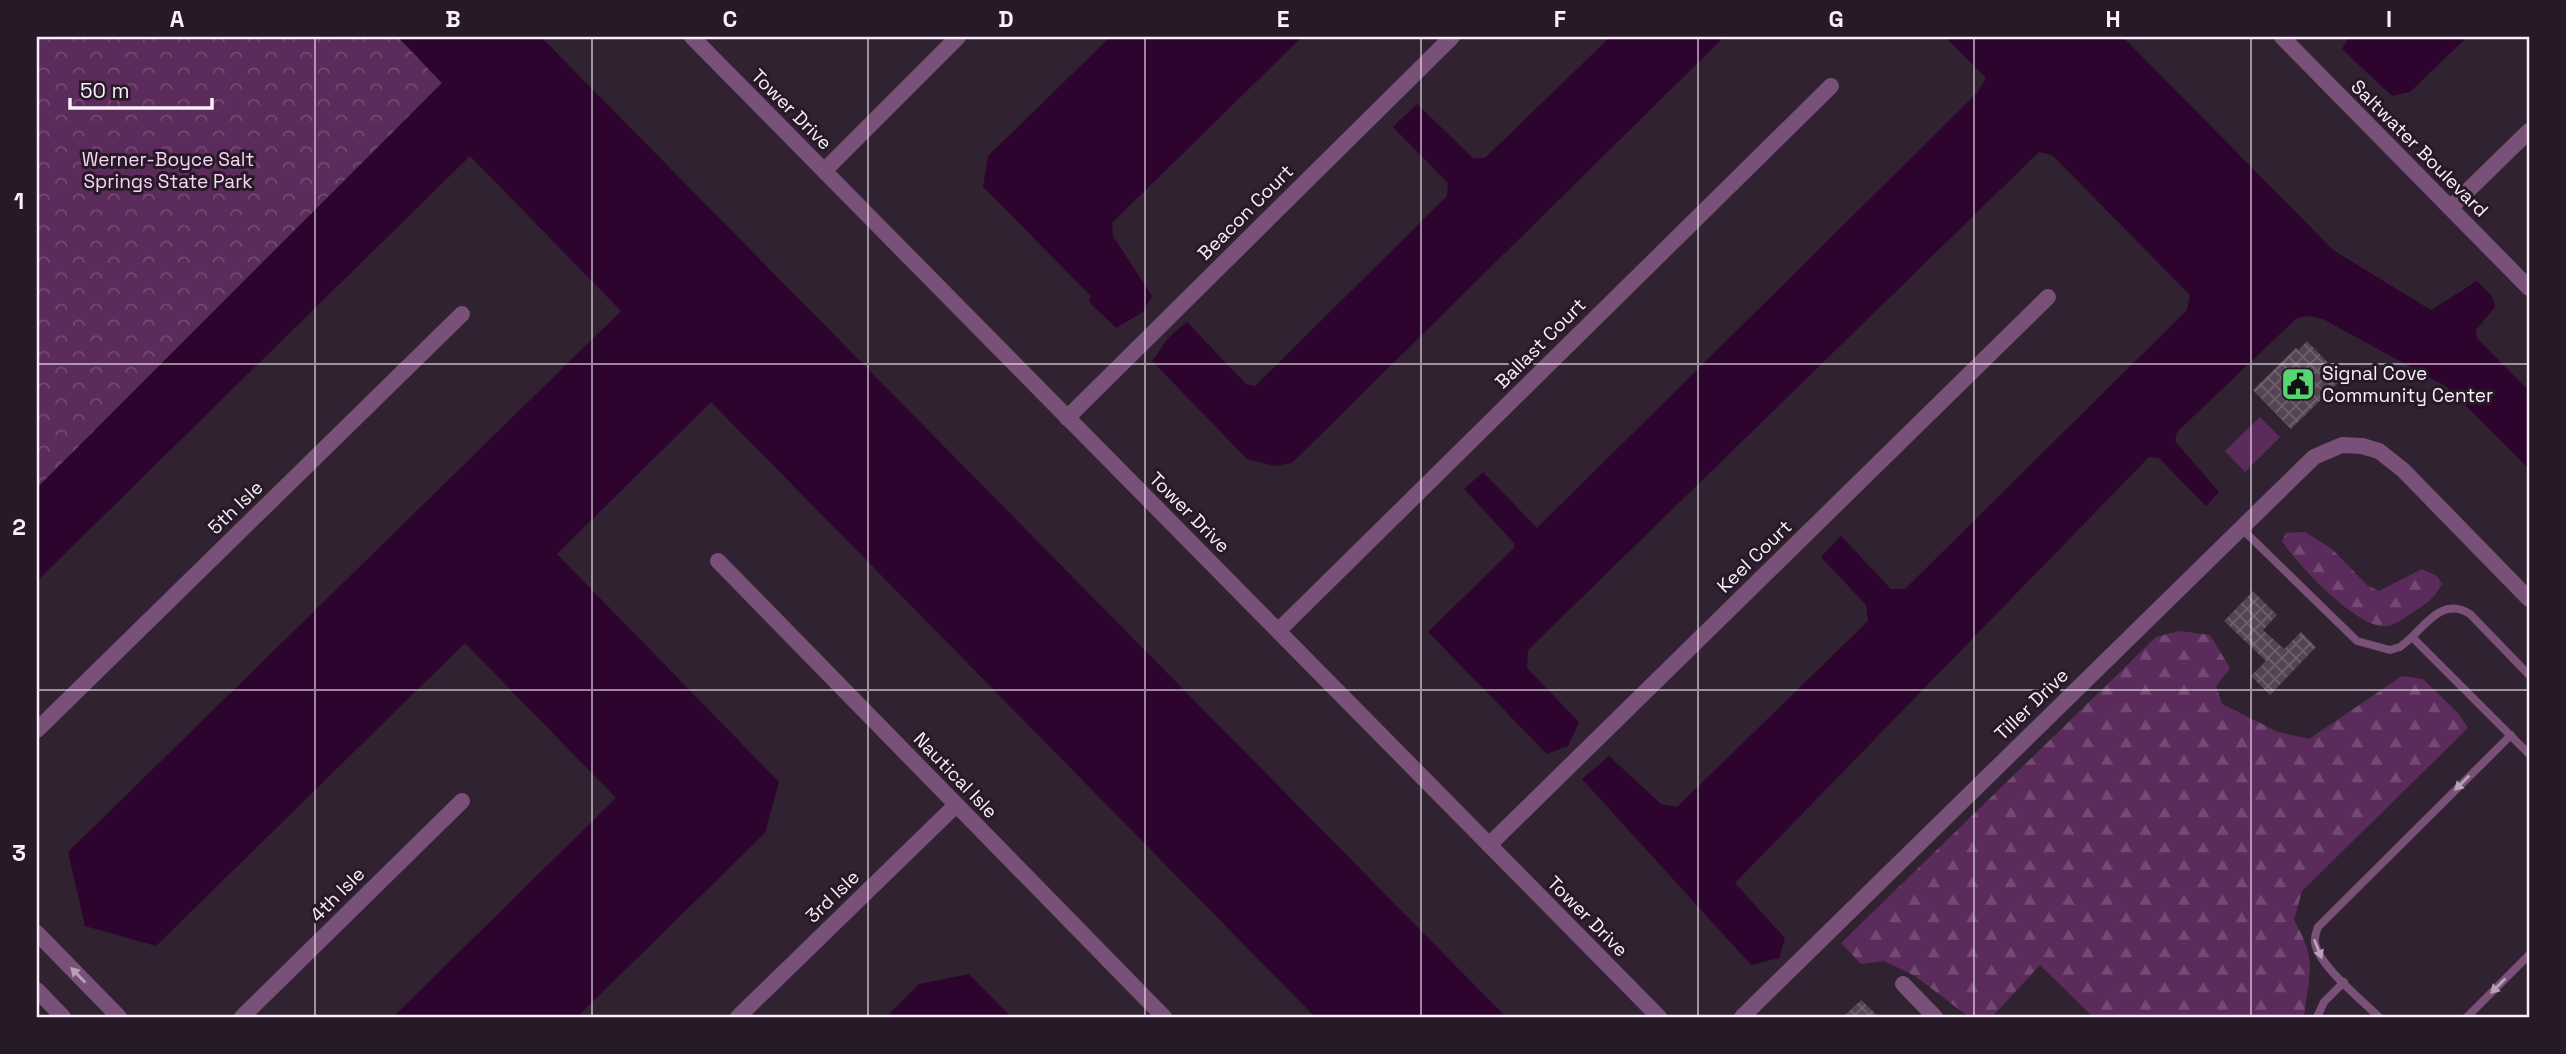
<svg xmlns="http://www.w3.org/2000/svg" width="2566" height="1054" viewBox="0 0 2566 1054" font-family="'Space Grotesk',sans-serif">
<defs>
<pattern id="forest-firs" width="22" height="20" patternUnits="userSpaceOnUse" patternTransform="scale(1.75)"><rect width="22" height="20" fill="#5b2b5b"/><path d="M5 1l3.5 6h-7zM16 11l3.5 6h-7z" fill="#734a73"/></pattern>
<pattern id="park-crowns" width="20" height="18" patternUnits="userSpaceOnUse" patternTransform="scale(1.75)"><rect width="20" height="18" fill="#5b2b5b"/><path d="M2 6a3 3 0 1 1 6 0M12 15a3 3 0 1 1 6 0" fill="none" stroke="#734a73"/></pattern>
<pattern id="building-cross-hatch" width="8" height="8" patternUnits="userSpaceOnUse" patternTransform="scale(1.75)"><rect width="8" height="8" fill="#554554"/><path d="M0 0l8 8M0 8l8-8" fill="none" stroke="#6e606d"/></pattern>
</defs>
<rect width="100%" height="100%" fill="#312231"/>
<path fill="url(#forest-firs)" d="M 2305,532 L 2332,549 L 2367,585 L 2379,591 L 2422,569 L 2437,576 L 2442,584 C 2433,600 2427,603 2412,613 C 2405,617 2396,625 2388,626 C 2359,631 2297,564 2282,541 L 2286,533 Z
M 2180,631 L 2210,635 L 2230,668 L 2216,686 L 2222,704 L 2278,732 L 2309,739 L 2402,676 L 2423,679 L 2458,713 L 2468,728 L 2302,891 L 2294,920 C 2318,962 2309,972 2304,1017 L 2093,1017 L 2040,965 L 1992,1017 L 1969,1017 L 1915,976 L 1884,961 L 1861,964 L 1841,943 L 2156,637 Z"/>
<path fill="url(#park-crowns)" d="M 37,37 L 398,37 L 442,83 L 37,488 Z"/>
<path fill="#5b2b5b" d="M 2260,417 L 2280,437 L 2245,472 L 2225,451 Z"/>
<path fill="#2d042d" d="M 398,37 L 541,37 L 1506,1017 L 1315,1017 L 711,402 L 557,554 L 779,782 L 765,833 L 577,1017 L 393,1017 L 616,798 L 465,643 L 156,946 L 85,926 L 68,852 L 621,311 L 470,156 L 37,581 L 37,488 L 442,83 Z
M 1110,37 L 1302,37 L 1112,223 L 1113,236 L 1152,296 L 1143,312 L 1116,328 L 1089,302 L 1091,296 L 983,187 L 988,156 Z
M 1610,37 L 1724,37 L 1292,463 L 1275,466 L 1247,459 L 1152,361 L 1169,337 L 1187,322 L 1246,384 L 1255,386 L 1447,196 L 1448,183 L 1393,127 L 1417,104 L 1473,158 L 1485,158 Z
M 1945,37 L 2123,37 L 2333,250 L 2431,310 L 2477,281 L 2492,296 L 2495,307 L 2476,330 L 2477,338 L 2529,391 L 2529,469 L 2447,387 L 2323,319 L 2309,316 L 2297,318 L 2177,432 L 2175,441 L 2219,492 L 2206,506 L 2159,458 L 2149,457 L 1735,883 L 1785,938 L 1779,958 L 1751,965 L 1582,779 L 1609,756 L 1661,804 L 1677,807 L 1868,621 L 1866,605 L 1821,557 L 1841,536 L 1891,589 L 1905,589 L 2187,310 L 2190,295 L 2052,155 L 2039,152 L 1528,650 L 1527,668 L 1579,722 L 1568,746 L 1547,754 L 1428,632 L 1514,548 L 1514,543 L 1464,489 L 1483,472 L 1537,528 L 1977,93 L 1986,78 Z
M 2349,37 L 2467,37 L 2410,92 L 2392,96 L 2342,49 Z
M 969,974 L 1011,1017 L 886,1017 L 919,984 Z"/>
<path fill="url(#building-cross-hatch)" d="M 2307,341 L 2343,378 L 2291,429 L 2253,390 L 2296,348 L 2298,350 Z
M 2253,591 L 2277,615 L 2263,630 L 2284,649 L 2301,632 L 2316,647 L 2270,695 L 2251,676 L 2266,661 L 2224,621 Z
M 1861,1000 L 1879,1017 L 1843,1017 Z"/>
<g fill="none" stroke-linecap="round" stroke-linejoin="round">
<path stroke="#795178" stroke-width="8" d="M 2241,528 L 2357,641 L 2390,650 L 2400,647 L 2412,637
M 2529,675 L 2470,614 C 2445,598 2429,620 2412,637 L 2529,754
M 2317,1017 L 2324,1002 L 2344,982
M 2379,1017 C 2362,1000 2319,966 2315,943 C 2314,937 2316,933 2318,927 L 2511,735
M 2467,1017 L 2529,955"/>
<path stroke="#795178" stroke-width="16" d="M 692,37 L 1659,1017
M 2282,37 L 2529,288
M 824,171 L 958,37
M 2450,208 L 2529,131
M 1067,418 L 1452,37
M 718,561 L 1164,1017
M 1278,631 L 1831,86
M 37,730 L 462,314
M 1489,845 L 2048,297
M 37,933 L 119,1017
M 1903,984 L 1935,1017
M 37,990 L 63,1017
M 242,1017 L 462,801
M 738,1017 L 956,805
M 1742,1017 L 2314,457 L 2342,445 L 2362,446 L 2379,451 L 2403,470 L 2529,599"/>
</g>
<defs><path id="oneway-solid" d="M-6-.8H1V-3.2L6.5 0L1 3.2V.8H-6Z" transform="scale(1.75)"/></defs>
<g fill="#baa0b8">
<use href="#oneway-solid" transform="translate(2462 783) rotate(135)"/>
<use href="#oneway-solid" transform="translate(2318 949) rotate(68)"/>
<use href="#oneway-solid" transform="translate(78 975) rotate(-134)"/>
<use href="#oneway-solid" transform="translate(2498 986) rotate(135)"/>
</g>
<path fill="none" stroke="#faf0f9" stroke-width="2" stroke-opacity="0.55" d="M 315,37 L 315,1017M 592,37 L 592,1017M 868,37 L 868,1017M 1145,37 L 1145,1017M 1421,37 L 1421,1017M 1698,37 L 1698,1017M 1974,37 L 1974,1017M 2251,37 L 2251,1017M 37,364 L 2529,364M 37,690 L 2529,690"/>
<defs>
<g id="civic-square" transform="scale(1.75)"><rect x="-9" y="-9" width="18" height="18" rx="4" fill="#55d671" stroke="#271927"/><path d="M-.6-6.5H3V-4.5H.6V-3L4-1V1h2V6H-6V1h2V-1L-.6-3ZM-1.2 2.5V6h2.4V2.5Z" fill="#111"/></g>
</defs>
<g fill-rule="evenodd">
<use href="#civic-square" x="2298" y="384"/>
</g>
<g text-anchor="middle" stroke-width="6" stroke-linejoin="round" paint-order="stroke">
<g font-size="19" fill="#faf0f9" stroke="#271927">
<text transform="translate(792 109) rotate(45)" y="7">Tower Drive</text>
<text transform="translate(2420 148) rotate(45)" y="7">Saltwater Boulevard</text>
<text transform="translate(1245 212) rotate(-45)" y="7">Beacon Court</text>
<text transform="translate(1540 343) rotate(-45)" y="7">Ballast Court</text>
<text transform="translate(235 507) rotate(-44)" y="7">5th Isle</text>
<text transform="translate(1190 512) rotate(45)" y="7">Tower Drive</text>
<text transform="translate(1754 556) rotate(-44)" y="7">Keel Court</text>
<text transform="translate(2031 704) rotate(-44)" y="7">Tiller Drive</text>
<text transform="translate(956 775) rotate(46)" y="7">Nautical Isle</text>
<text transform="translate(337 894) rotate(-45)" y="7">4th Isle</text>
<text transform="translate(832 896) rotate(-44)" y="7">3rd Isle</text>
<text transform="translate(1588 916) rotate(45)" y="7">Tower Drive</text>
</g>
<g font-size="19" fill="#f7d5f5" stroke="#271927">
<text x="168" y="166">Werner-Boyce Salt<tspan x="168" dy="22">Springs State Park</tspan></text>
</g>
<g font-size="19" fill="#faf0f9" stroke="#271927" text-anchor="start">
<text x="2322" y="380">Signal Cove<tspan x="2322" dy="22">Community Center</tspan></text>
</g>
</g>
<rect width="2566" height="1054" fill="none" stroke="#271927" stroke-width="77"/>
<path d="M70 98v10h142v-10" fill="none" stroke="#faf0f9" stroke-width="3.5"/>
<text x="80" y="98" font-size="21" fill="#faf0f9" stroke="#271927" stroke-width="5" paint-order="stroke">50 m</text>
<rect x="38" y="38" width="2490" height="978" fill="none" stroke="#faf0f9" stroke-width="2.5"/>
<g font-size="23" text-anchor="middle" font-weight="bold" fill="#faf0f9">
<text x="177" y="27">A</text>
<text x="453" y="27">B</text>
<text x="730" y="27">C</text>
<text x="1006" y="27">D</text>
<text x="1283" y="27">E</text>
<text x="1560" y="27">F</text>
<text x="1836" y="27">G</text>
<text x="2113" y="27">H</text>
<text x="2389" y="27">I</text>
<text x="19" y="209">1</text>
<text x="19" y="535">2</text>
<text x="19" y="861">3</text>
</g>
</svg>
